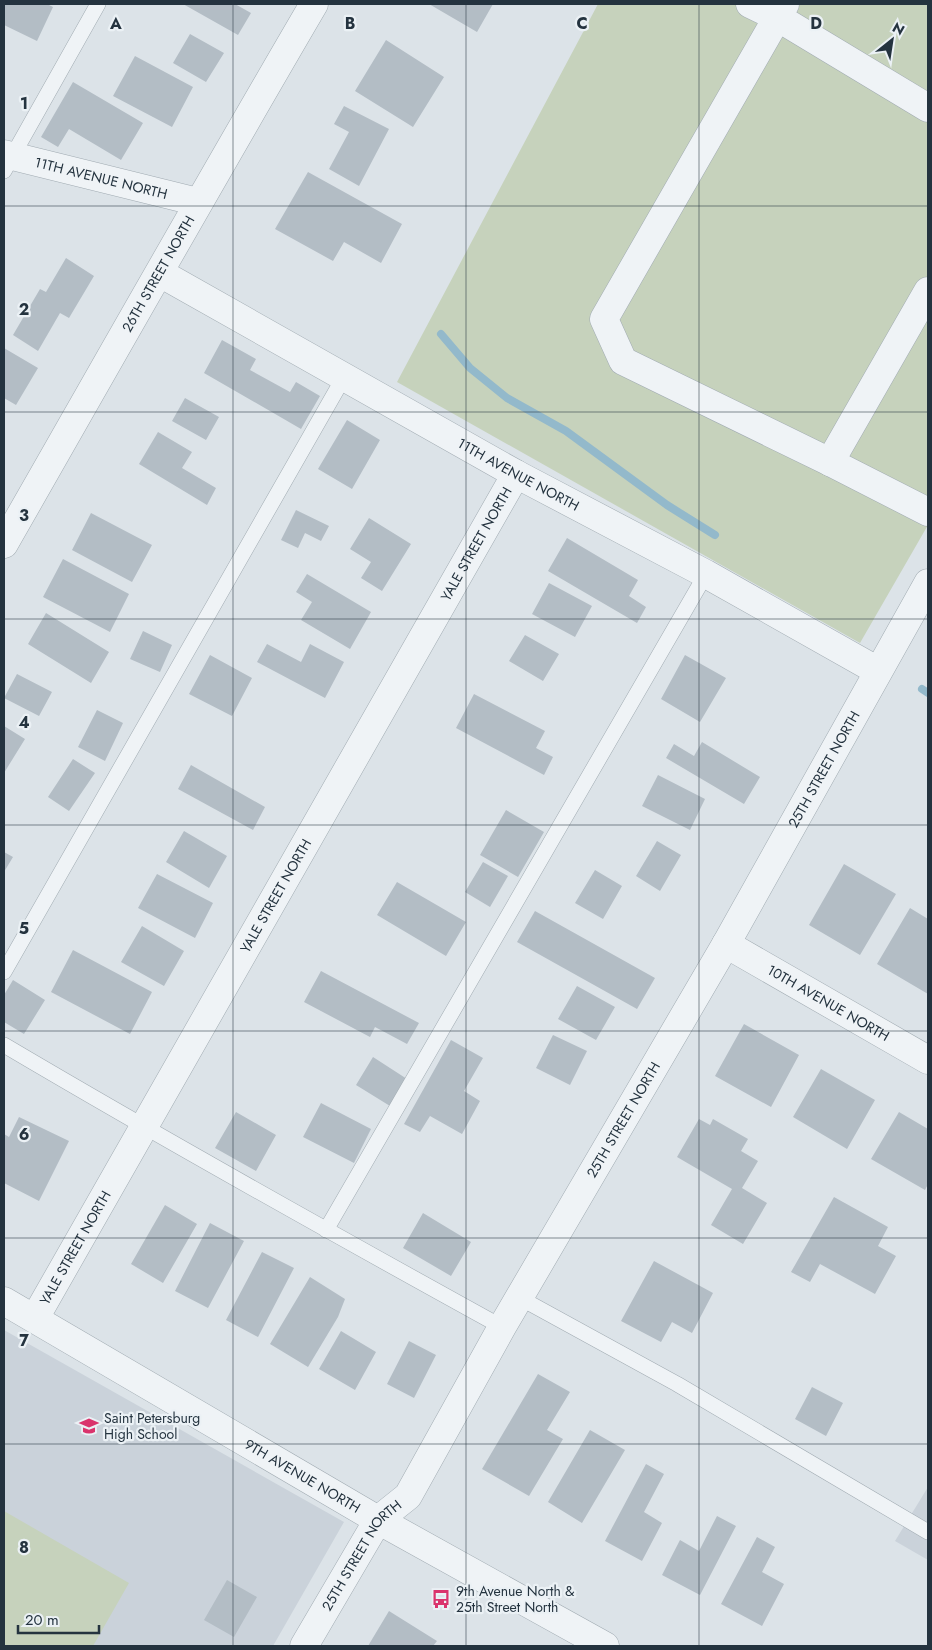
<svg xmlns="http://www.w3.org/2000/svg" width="932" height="1650" viewBox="0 0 932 1650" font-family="Jost,sans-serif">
<rect width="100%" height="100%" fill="#dce3e8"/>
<path fill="#cad2da" d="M 4,1330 L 344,1522 L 273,1646 L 4,1646 Z
M 928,1487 L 928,1560 L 895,1541 Z"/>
<path fill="#c6d2bc" d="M 598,4 L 928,4 L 928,525 L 860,643 L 397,382 Z
M 4,1511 L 129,1583 L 93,1646 L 4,1646 Z"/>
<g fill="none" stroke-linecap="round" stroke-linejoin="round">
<path stroke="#93b9cb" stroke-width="8" d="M 441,334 L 470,368 L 507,398 L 566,431 L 667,505 L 715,535
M 922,689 L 928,693"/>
</g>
<path fill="#b3bdc5" d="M 5,4 L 47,4 L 53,7 L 37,41 L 4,25 L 4,7 Z
M 183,4 L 235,4 L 251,13 L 238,35 Z
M 429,4 L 493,4 L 477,32 Z
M 190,34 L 224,53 L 206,82 L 173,63 Z
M 386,40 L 444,77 L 413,127 L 355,91 Z
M 135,56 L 193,87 L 172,127 L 113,96 Z
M 73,82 L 143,123 L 121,160 L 69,129 L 58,147 L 41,137 Z
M 344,106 L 389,129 L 359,186 L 329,169 L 349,132 L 334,124 Z
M 308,172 L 402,224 L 381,263 L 344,242 L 333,261 L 275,229 Z
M 66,258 L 94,276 L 69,318 L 60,313 L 38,351 L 13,335 L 40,289 L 46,292 Z
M 222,340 L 256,359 L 250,370 L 290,392 L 296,382 L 320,396 L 301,429 L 204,373 Z
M 4,348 L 38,368 L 16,405 L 4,398 Z
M 185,398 L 219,417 L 206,440 L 172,421 Z
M 347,420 L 380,440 L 352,489 L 318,469 Z
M 158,432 L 192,452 L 182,468 L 216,488 L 207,505 L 139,464 Z
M 296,510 L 329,526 L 321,541 L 305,533 L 298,548 L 281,540 Z
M 91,513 L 152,545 L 132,582 L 72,550 Z
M 369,518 L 411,544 L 382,591 L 361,578 L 371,562 L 350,549 Z
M 567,538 L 638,580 L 629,596 L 646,607 L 637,623 L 548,571 Z
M 63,559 L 129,594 L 110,632 L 43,597 Z
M 307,574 L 371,612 L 350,649 L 301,620 L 312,602 L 296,592 Z
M 549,583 L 592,606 L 575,637 L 532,614 Z
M 46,613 L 109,652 L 91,683 L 28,644 Z
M 143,631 L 172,645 L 160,672 L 130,659 Z
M 525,635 L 559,654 L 543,681 L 509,661 Z
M 267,644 L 301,662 L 310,644 L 344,662 L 325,698 L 257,662 Z
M 210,655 L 252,678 L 232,716 L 189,694 Z
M 685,655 L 726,678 L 700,722 L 661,699 Z
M 17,674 L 52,692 L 39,716 L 4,698 Z
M 474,694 L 545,731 L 536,748 L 553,757 L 544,775 L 456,728 Z
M 97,710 L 123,723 L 105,761 L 78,747 Z
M 4,726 L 25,739 L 4,773 Z
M 702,742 L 760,777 L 744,804 L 666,758 L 674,744 L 694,756 Z
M 73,759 L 95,773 L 69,811 L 48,797 Z
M 191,765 L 265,807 L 253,830 L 178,789 Z
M 658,775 L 705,799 L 690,830 L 642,806 Z
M 506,810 L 544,832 L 518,877 L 480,855 Z
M 184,831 L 227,856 L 209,888 L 166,862 Z
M 657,841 L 681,855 L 660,891 L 636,876 Z
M 4,852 L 13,857 L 4,872 Z
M 483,862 L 508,876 L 490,907 L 465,892 Z
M 844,864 L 896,894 L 860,955 L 809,925 Z
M 595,870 L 622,886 L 603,919 L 575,903 Z
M 157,874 L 213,903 L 195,938 L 138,908 Z
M 397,882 L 466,922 L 446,956 L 377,915 Z
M 910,908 L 928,919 L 928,994 L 877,964 Z
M 535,911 L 655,978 L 637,1009 L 517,942 Z
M 142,926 L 184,951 L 164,986 L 121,962 Z
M 73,950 L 152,992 L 130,1034 L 51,992 Z
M 321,971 L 419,1023 L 407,1044 L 375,1027 L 370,1037 L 304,1002 Z
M 13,980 L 45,1000 L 24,1034 L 4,1022 L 4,995 Z
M 577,986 L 615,1007 L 596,1040 L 558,1019 Z
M 744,1024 L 799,1055 L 771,1107 L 715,1076 Z
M 553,1035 L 587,1051 L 570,1085 L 536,1068 Z
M 451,1040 L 483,1058 L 464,1091 L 480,1101 L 462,1134 L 430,1116 L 420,1132 L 404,1124 Z
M 373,1057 L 407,1079 L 390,1106 L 356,1085 Z
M 821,1069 L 875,1100 L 847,1149 L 793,1117 Z
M 321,1103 L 371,1129 L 354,1163 L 303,1137 Z
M 236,1112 L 276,1135 L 256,1171 L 215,1148 Z
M 899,1112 L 928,1129 L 928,1184 L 925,1190 L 871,1159 Z
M 19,1117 L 69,1141 L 39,1201 L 4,1183 L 4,1134 L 9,1137 Z
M 699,1119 L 710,1125 L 713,1119 L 748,1139 L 741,1151 L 758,1161 L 742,1188 L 767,1203 L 743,1244 L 711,1225 L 732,1189 L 677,1157 Z
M 834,1197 L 888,1227 L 878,1246 L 896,1256 L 875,1294 L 820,1264 L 810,1282 L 791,1272 Z
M 165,1205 L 197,1224 L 163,1283 L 131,1264 Z
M 423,1213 L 471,1242 L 451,1276 L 403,1248 Z
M 210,1223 L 244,1241 L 208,1308 L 175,1291 Z
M 262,1252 L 294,1268 L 258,1337 L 226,1320 Z
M 654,1261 L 713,1293 L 692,1333 L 672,1322 L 661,1342 L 621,1321 Z
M 310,1277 L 345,1299 L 338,1317 L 308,1367 L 270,1344 Z
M 341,1331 L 376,1352 L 355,1390 L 319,1369 Z
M 409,1341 L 436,1355 L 414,1398 L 387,1384 Z
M 538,1374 L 570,1392 L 547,1430 L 563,1439 L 529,1496 L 482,1469 Z
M 812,1387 L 843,1403 L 826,1436 L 795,1419 Z
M 590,1430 L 625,1450 L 582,1523 L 548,1502 Z
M 646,1464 L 664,1474 L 644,1512 L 662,1523 L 642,1561 L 605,1541 Z
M 717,1516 L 736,1526 L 700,1595 L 662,1575 L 680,1540 L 699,1551 Z
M 757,1537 L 775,1547 L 762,1572 L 784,1584 L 762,1626 L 721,1604 Z
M 227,1580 L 257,1597 L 234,1637 L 204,1620 Z
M 389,1611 L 437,1641 L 433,1646 L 368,1646 Z"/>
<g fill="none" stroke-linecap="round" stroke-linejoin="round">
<g stroke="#a1abb2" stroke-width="16">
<path id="service" d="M 4,171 L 98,4
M 4,972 L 344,377
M 4,1045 C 168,1142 335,1235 502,1327
M 326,1230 L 706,574
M 520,1298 L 677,1384 L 928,1532"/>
</g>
<g stroke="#a1abb2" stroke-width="29">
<g id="minor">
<path d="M 750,4 L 777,17 L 928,108"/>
<path d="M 785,4 L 604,319 L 623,361 L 830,462 L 928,512"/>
<path id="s1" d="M 4,154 L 198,202"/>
<path id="s2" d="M 160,273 L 516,474 L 706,574 L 878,671"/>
<path d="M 830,462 L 928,291"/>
<path id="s3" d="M 4,544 C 107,364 209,183 314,4"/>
<path id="s4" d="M 726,944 L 928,1060"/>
<path id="s5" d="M 35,1318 L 516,474"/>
<path id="s6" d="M 304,1646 L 378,1520 L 408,1496 L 502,1327 L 726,944 L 928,583"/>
</g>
</g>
<g stroke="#a1abb2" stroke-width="29">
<g id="tertiary">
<path id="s7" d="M 4,1301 L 378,1520 L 605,1646"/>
</g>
</g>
<use href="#service" stroke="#eff3f6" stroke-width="15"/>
<use href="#minor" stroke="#eff3f6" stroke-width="28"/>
<use href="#tertiary" stroke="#eff3f6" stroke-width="28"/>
</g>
<path fill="none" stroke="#24333f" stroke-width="1" stroke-opacity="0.55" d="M 233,4 L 233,1646M 466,4 L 466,1646M 699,4 L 699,1646M 4,206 L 928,206M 4,412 L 928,412M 4,619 L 928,619M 4,825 L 928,825M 4,1031 L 928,1031M 4,1238 L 928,1238M 4,1444 L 928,1444"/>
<defs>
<g id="school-bare" transform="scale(1.5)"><path d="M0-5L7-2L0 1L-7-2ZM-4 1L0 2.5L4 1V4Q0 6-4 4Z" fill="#da346d" stroke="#ebf1f5" stroke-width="2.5" paint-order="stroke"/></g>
<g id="bus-bare" transform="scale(1.5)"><path d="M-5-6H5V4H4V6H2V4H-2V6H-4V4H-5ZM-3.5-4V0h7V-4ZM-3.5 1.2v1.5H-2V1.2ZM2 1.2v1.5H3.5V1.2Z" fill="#da346d" stroke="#ebf1f5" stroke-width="2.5" paint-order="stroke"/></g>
</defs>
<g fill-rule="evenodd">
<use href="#school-bare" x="89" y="1426"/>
<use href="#bus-bare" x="441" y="1599"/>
</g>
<g text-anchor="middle" stroke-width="4.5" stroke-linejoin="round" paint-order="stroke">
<g font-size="14" fill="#24333f" stroke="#ebf1f5">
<text dy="5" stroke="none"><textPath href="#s1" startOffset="100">11TH AVENUE NORTH</textPath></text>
<text dy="5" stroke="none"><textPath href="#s3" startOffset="311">26TH STREET NORTH</textPath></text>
<text dy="5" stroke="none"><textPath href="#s2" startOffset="411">11TH AVENUE NORTH</textPath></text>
<text dy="5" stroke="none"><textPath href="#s5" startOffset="891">YALE STREET NORTH</textPath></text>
<text dy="5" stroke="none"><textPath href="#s6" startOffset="1022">25TH STREET NORTH</textPath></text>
<text dy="5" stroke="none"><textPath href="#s5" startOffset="486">YALE STREET NORTH</textPath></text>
<text dy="5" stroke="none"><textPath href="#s4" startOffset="118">10TH AVENUE NORTH</textPath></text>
<text dy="5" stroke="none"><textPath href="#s6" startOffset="618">25TH STREET NORTH</textPath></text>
<text dy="5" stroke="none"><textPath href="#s5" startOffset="81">YALE STREET NORTH</textPath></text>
<text dy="5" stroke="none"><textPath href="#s7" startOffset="346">9TH AVENUE NORTH</textPath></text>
<text dy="5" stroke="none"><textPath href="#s6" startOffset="108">25TH STREET NORTH</textPath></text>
</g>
<g font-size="14" fill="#24333f" stroke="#ebf1f5" text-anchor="start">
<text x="104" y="1423">Saint Petersburg<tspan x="104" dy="16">High School</tspan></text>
<text x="456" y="1596">9th Avenue North &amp;<tspan x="456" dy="16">25th Street North</tspan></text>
</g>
</g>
<g font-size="16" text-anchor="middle" font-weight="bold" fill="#24333f" stroke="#ebf1f5" stroke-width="4.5" stroke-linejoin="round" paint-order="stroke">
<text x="116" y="29">A</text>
<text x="350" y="29">B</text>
<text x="582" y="29">C</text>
<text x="816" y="29">D</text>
<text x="24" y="109">1</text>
<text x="24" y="315">2</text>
<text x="24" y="521">3</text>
<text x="24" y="728">4</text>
<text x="24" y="934">5</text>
<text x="24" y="1140">6</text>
<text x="24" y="1346">7</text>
<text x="24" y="1553">8</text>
</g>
<rect width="932" height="1650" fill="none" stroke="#24333f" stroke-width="10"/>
<g transform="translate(892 40) rotate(30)" stroke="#ebf1f5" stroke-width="4" paint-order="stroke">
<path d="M0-4L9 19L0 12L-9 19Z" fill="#24333f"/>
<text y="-8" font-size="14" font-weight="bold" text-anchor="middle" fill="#24333f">N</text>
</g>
<path d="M18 1625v8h81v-8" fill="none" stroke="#24333f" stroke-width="2.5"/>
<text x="25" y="1625" font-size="15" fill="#24333f" stroke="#ebf1f5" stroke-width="4" paint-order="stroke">20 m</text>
</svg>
